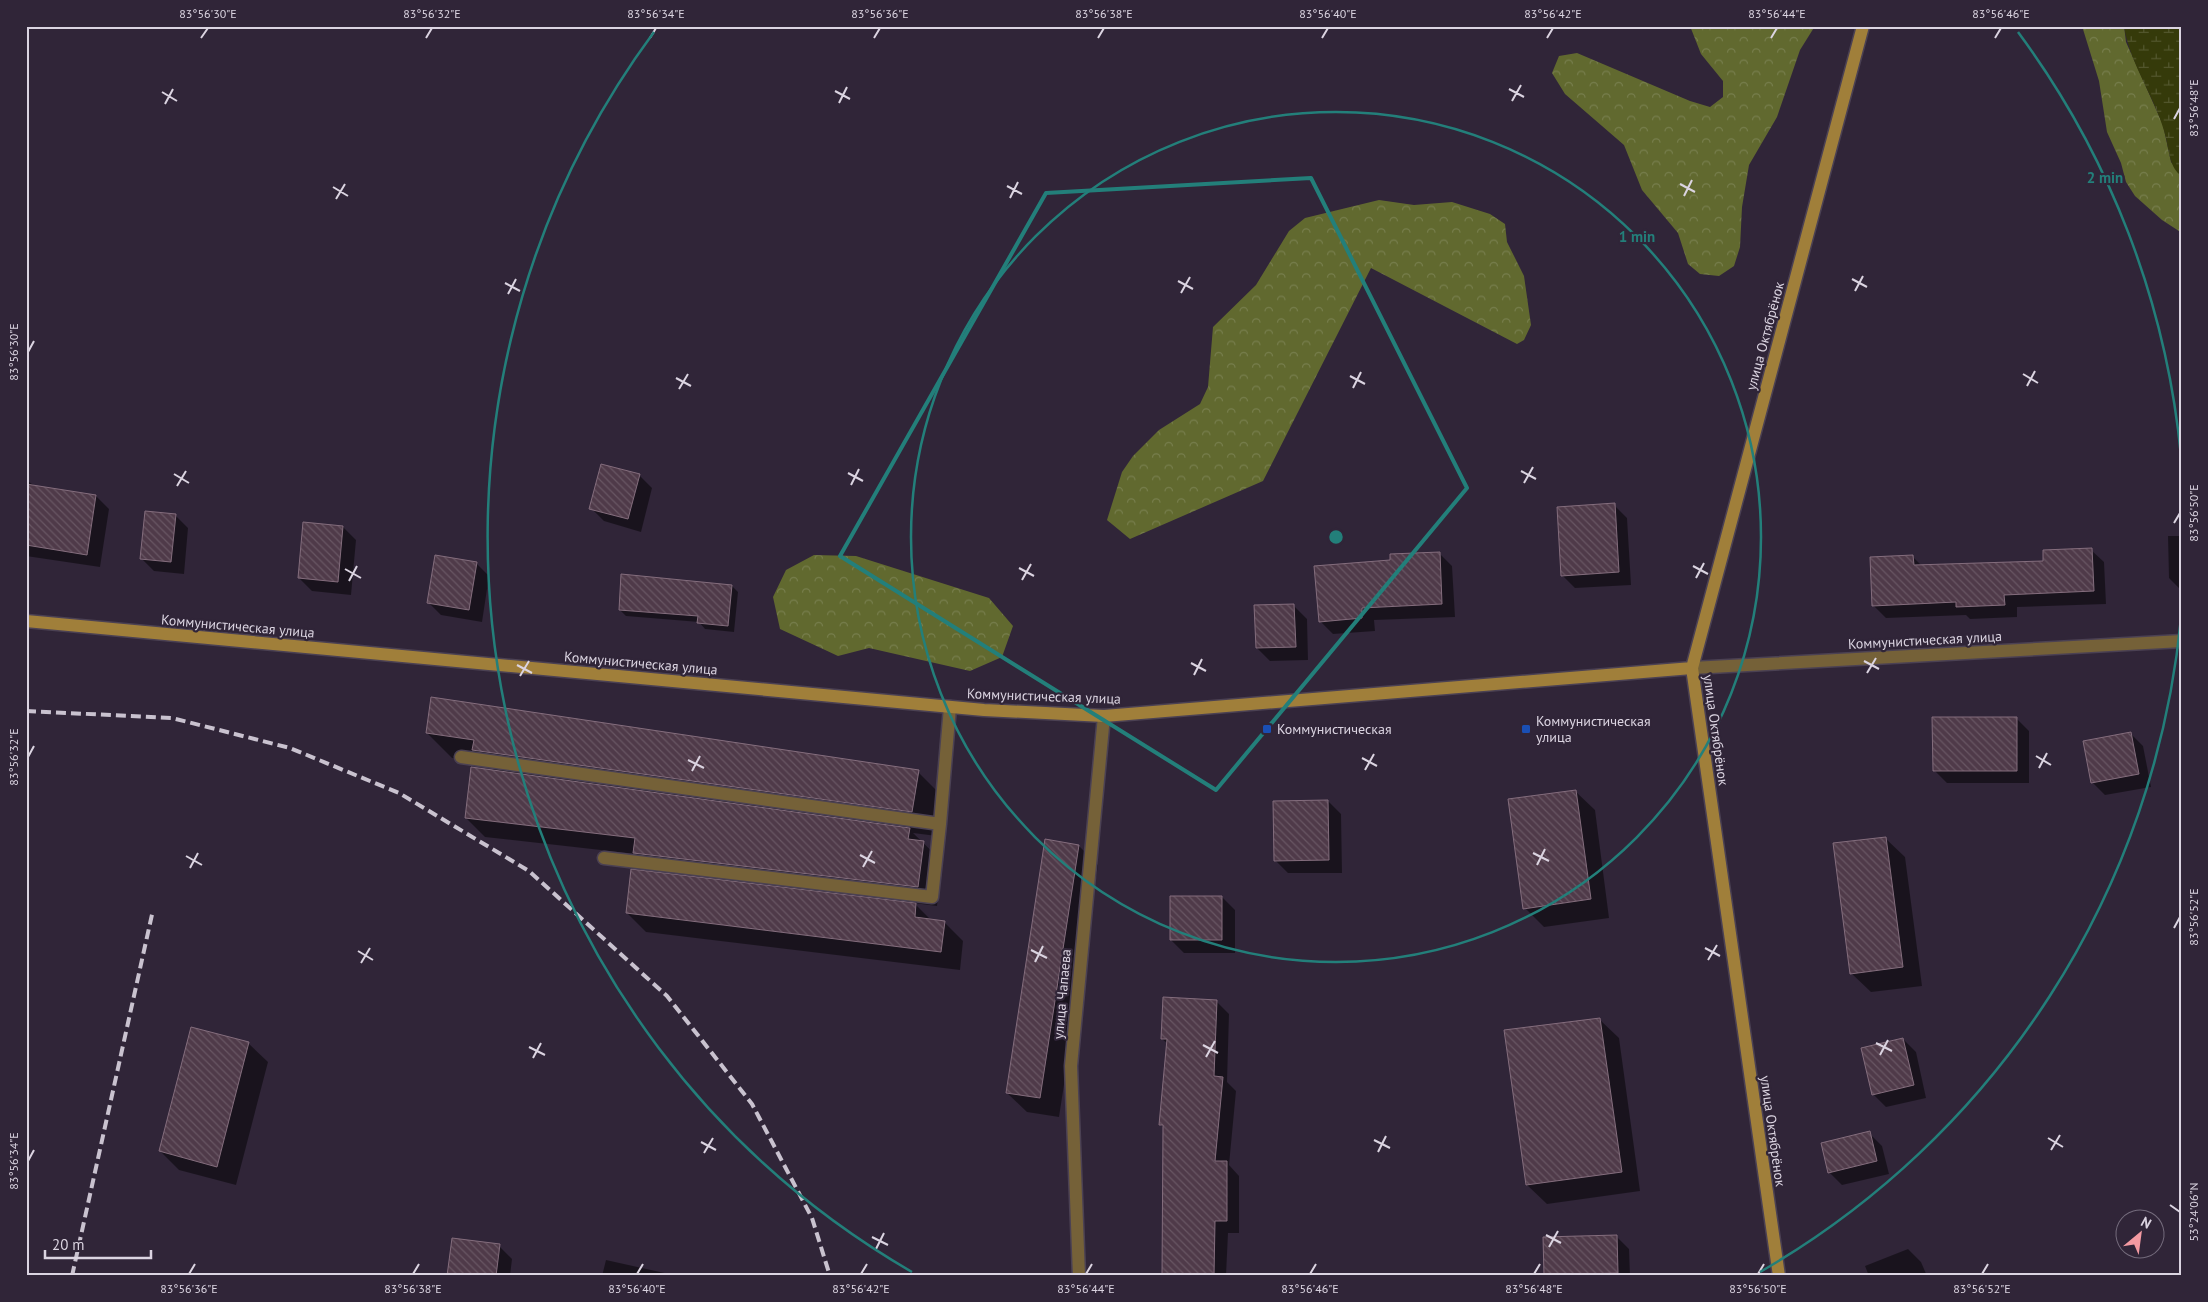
<svg xmlns="http://www.w3.org/2000/svg" width="2208" height="1302" viewBox="0 0 2208 1302" font-family="'PT Sans',sans-serif">
<defs>
<pattern id="forest-crowns" width="20" height="18" patternUnits="userSpaceOnUse" patternTransform="scale(1.25)"><rect width="20" height="18" fill="#61692f"/><path d="M2 6a3 3 0 1 1 6 0M12 15a3 3 0 1 1 6 0" fill="none" stroke="#777e4d"/></pattern>
<pattern id="wetland-marsh" width="20" height="14" patternUnits="userSpaceOnUse" patternTransform="scale(1.25)"><rect width="20" height="14" fill="#353a0a"/><path d="M1 5h8M5 5V1M11 12h8M15 12V8" fill="none" stroke="#52562d"/></pattern>
<pattern id="building-back-hatch" width="6" height="6" patternUnits="userSpaceOnUse" patternTransform="scale(1.25)"><rect width="6" height="6" fill="#4f3a49"/><path d="M-1 5l2 2M0 0l6 6M5-1l2 2" fill="none" stroke="#685663"/></pattern>
</defs>
<rect width="100%" height="100%" fill="#302538"/>
<path fill="url(#forest-crowns)" d="M 1690,26 L 1815,26 L 1800,50 L 1777,117 L 1749,165 L 1742,207 L 1740,247 L 1734,266 L 1719,276 L 1700,274 L 1688,264 L 1678,233 L 1642,190 L 1624,145 L 1565,94 L 1552,73 L 1559,56 L 1577,53 L 1690,101 L 1710,107 L 1723,97 L 1723,81 L 1701,54 Z
M 2082,26 L 2124,26 L 2126,42 L 2163,125 L 2171,162 L 2182,176 L 2182,233 L 2162,220 L 2135,196 L 2126,182 L 2121,163 L 2107,132 L 2099,81 Z
M 1379,200 L 1414,205 L 1452,202 L 1490,214 L 1505,224 L 1507,242 L 1524,276 L 1531,325 L 1524,340 L 1517,344 L 1371,268 L 1263,481 L 1130,539 L 1107,520 L 1122,472 L 1133,456 L 1159,430 L 1200,404 L 1208,387 L 1213,327 L 1256,285 L 1289,231 L 1305,218 Z
M 814,555 L 856,556 L 989,598 L 1013,626 L 1002,657 L 970,671 L 869,648 L 838,656 L 780,629 L 773,597 L 786,570 Z"/>
<path fill="url(#wetland-marsh)" d="M 2124,26 L 2182,26 L 2182,176 C 2170,169 2169,151 2166,138 C 2157,99 2130,66 2124,26 Z"/>
<path fill="#0007" d="M 639,475 L 652,488 L 641,532 L 604,521 L 591,508 Z
M 26,480 L 35,486 L 96,496 L 109,509 L 100,567 L 26,556 Z
M 1614,505 L 1627,518 L 1631,585 L 1575,588 L 1562,575 Z
M 175,515 L 188,528 L 184,574 L 154,571 L 141,558 Z
M 343,527 L 356,540 L 351,595 L 312,591 L 299,578 Z
M 2168,536 L 2182,536 L 2182,591 L 2169,578 Z
M 2091,550 L 2104,562 L 2106,604 L 2017,607 L 2017,617 L 1970,619 L 1966,615 L 1886,618 L 1873,605 L 1913,557 L 1922,566 L 2045,562 Z
M 1439,553 L 1452,566 L 1455,617 L 1374,620 L 1375,631 L 1333,634 L 1320,621 L 1392,561 Z
M 476,563 L 489,576 L 482,622 L 441,615 L 428,602 Z
M 732,586 L 738,592 L 734,632 L 705,629 L 699,622 L 626,616 L 620,610 Z
M 1294,606 L 1307,619 L 1308,660 L 1270,661 L 1257,648 Z
M 2016,718 L 2029,731 L 2029,783 L 1947,783 L 1934,770 Z
M 427,733 L 918,772 L 943,797 L 937,836 L 913,833 L 942,861 L 937,906 L 914,903 L 931,920 L 944,922 L 963,941 L 960,970 L 646,932 L 627,913 L 655,874 L 636,854 L 485,837 L 466,818 L 495,771 L 486,763 L 452,758 Z
M 2130,733 L 2143,746 L 2151,787 L 2105,795 L 2092,782 Z
M 1575,791 L 1595,810 L 1609,918 L 1544,927 L 1525,908 Z
M 1328,801 L 1341,814 L 1342,873 L 1288,873 L 1275,860 Z
M 1885,838 L 1905,857 L 1922,986 L 1871,992 L 1851,973 Z
M 1079,846 L 1098,865 L 1059,1117 L 1027,1112 L 1007,1093 Z
M 1222,897 L 1235,910 L 1235,953 L 1184,953 L 1171,940 Z
M 1216,1001 L 1229,1014 L 1227,1082 L 1236,1091 L 1229,1165 L 1239,1176 L 1239,1233 L 1228,1233 L 1226,1276 L 1163,1276 L 1164,1128 L 1160,1124 L 1168,1044 L 1162,1039 Z
M 1599,1019 L 1619,1038 L 1640,1191 L 1547,1204 L 1527,1185 L 1506,1031 Z
M 1903,1039 L 1916,1052 L 1926,1098 L 1886,1107 L 1873,1094 Z
M 248,1043 L 268,1062 L 236,1185 L 179,1170 L 160,1151 Z
M 1869,1133 L 1882,1146 L 1889,1174 L 1842,1185 L 1829,1172 Z
M 1616,1236 L 1629,1249 L 1630,1276 L 1545,1274 Z
M 499,1246 L 512,1259 L 510,1276 L 449,1276 Z
M 1908,1249 L 1921,1262 L 1927,1276 L 1869,1276 L 1865,1266 Z
M 606,1260 L 678,1276 L 602,1276 Z"/>
<path fill="url(#building-back-hatch)" stroke="#846d7d" d="M 601,464 L 640,474 L 628,519 L 589,509 Z
M 26,484 L 96,495 L 87,555 L 26,545 Z
M 1615,503 L 1619,572 L 1561,576 L 1557,507 Z
M 145,511 L 176,514 L 171,562 L 140,559 Z
M 303,522 L 343,526 L 338,582 L 298,578 Z
M 2092,548 L 2094,591 L 2004,595 L 2005,605 L 1956,607 L 1956,602 L 1872,606 L 1870,557 L 1913,555 L 1914,565 L 2043,561 L 2043,550 Z
M 1440,552 L 1442,604 L 1362,608 L 1362,618 L 1319,622 L 1314,566 L 1390,560 L 1390,554 Z
M 435,555 L 477,562 L 469,610 L 427,603 Z
M 621,574 L 732,585 L 728,626 L 697,623 L 698,616 L 619,610 Z
M 1294,604 L 1296,647 L 1256,648 L 1254,605 Z
M 431,697 L 919,770 L 912,812 L 472,750 L 474,740 L 426,733 Z
M 1932,717 L 2017,717 L 2017,771 L 1933,771 Z
M 2131,732 L 2139,774 L 2091,783 L 2083,741 Z
M 471,767 L 910,828 L 908,839 L 924,841 L 918,887 L 633,853 L 635,838 L 465,818 Z
M 1576,790 L 1591,899 L 1523,909 L 1508,799 Z
M 1328,800 L 1329,860 L 1274,861 L 1273,801 Z
M 1886,837 L 1903,967 L 1850,974 L 1833,843 Z
M 1045,839 L 1079,845 L 1040,1098 L 1006,1093 Z
M 631,869 L 916,903 L 915,917 L 945,921 L 941,952 L 626,913 Z
M 1170,896 L 1222,896 L 1222,940 L 1170,940 Z
M 1163,997 L 1217,1000 L 1214,1076 L 1223,1077 L 1215,1161 L 1227,1161 L 1227,1221 L 1215,1221 L 1214,1276 L 1162,1276 L 1163,1125 L 1159,1125 L 1167,1039 L 1161,1039 Z
M 1600,1018 L 1622,1172 L 1526,1185 L 1504,1030 Z
M 191,1027 L 249,1042 L 217,1167 L 159,1151 Z
M 1903,1038 L 1914,1085 L 1872,1095 L 1861,1048 Z
M 1870,1131 L 1877,1161 L 1828,1173 L 1821,1143 Z
M 1617,1235 L 1618,1273 L 1544,1275 L 1543,1237 Z
M 452,1238 L 500,1244 L 496,1276 L 447,1276 Z"/>
<g fill="none" stroke-linecap="round" stroke-linejoin="round">
<g stroke="#4b4153" stroke-width="15">
<path id="lane" d="M 461,757 L 940,824 L 950,707
M 604,858 L 932,897 L 940,824"/>
</g>
<g stroke="#4b4153" stroke-width="15">
<path id="street" d="M 1692,668 L 2182,641
M 1079,1276 L 1071,1066 L 1104,716"/>
</g>
<g stroke="#4b4153" stroke-width="15">
<path id="secondary" d="M 26,621 L 984,710 L 1104,716 L 1692,668
M 1779,1276 L 1692,668 L 1863,26"/>
</g>
<use href="#lane" stroke="#756138" stroke-width="12"/>
<use href="#street" stroke="#756138" stroke-width="12"/>
<use href="#secondary" stroke="#a07f3a" stroke-width="12"/>
<path stroke="#c9c2cf" stroke-width="4" stroke-dasharray="10 5" stroke-linecap="butt" d="M 26,711 L 172,718 L 290,748 L 399,793 L 529,871 L 667,996 L 752,1104 L 812,1218 L 830,1276
M 72,1276 L 153,910"/>
</g>
<path fill="none" stroke="#237f7a" stroke-width="4" stroke-linejoin="round" d="M 1311,178 L 1467,488 L 1216,790 L 840,556 L 1046,193 Z"/>
<path fill="none" stroke="#dbd4e1" stroke-width="2" d="M 201,38 L 208,28M 426,38 L 432,28M 650,38 L 656,28M 874,38 L 880,28M 1098,38 L 1104,28M 1322,38 L 1328,28M 1547,38 L 1553,28M 1771,38 L 1777,28M 1995,38 L 2001,28M 1509,89 L 1524,97M 835,91 L 850,99M 162,92 L 177,101M 1512,101 L 1521,85M 839,103 L 847,87M 165,104 L 173,89M 2174,119 L 2180,108M 1680,184 L 1695,192M 1007,186 L 1022,194M 333,187 L 348,196M 1684,196 L 1692,180M 1010,198 L 1018,182M 336,199 L 345,184M 1852,279 L 1867,287M 1178,281 L 1193,289M 505,283 L 520,291M 1855,291 L 1863,276M 1181,293 L 1190,277M 508,294 L 516,279M 28,352 L 34,341M 2023,374 L 2038,383M 1350,376 L 1365,384M 676,378 L 691,386M 2027,386 L 2035,371M 1353,388 L 1361,372M 679,389 L 688,374M 1521,471 L 1536,479M 848,473 L 863,481M 174,474 L 189,483M 1524,483 L 1533,467M 851,485 L 859,469M 177,486 L 186,471M 2174,523 L 2180,513M 1693,566 L 1708,574M 1019,568 L 1034,576M 345,569 L 361,578M 1696,578 L 1704,563M 1022,580 L 1031,564M 349,581 L 357,566M 1864,661 L 1879,669M 1191,663 L 1206,671M 517,665 L 532,673M 1867,673 L 1876,658M 1194,675 L 1202,659M 520,676 L 529,661M 2036,756 L 2051,765M 28,757 L 34,746M 1362,758 L 1377,766M 688,760 L 704,768M 2039,768 L 2047,753M 1365,770 L 1374,754M 692,771 L 700,756M 1533,853 L 1549,861M 860,855 L 875,863M 186,856 L 202,865M 1537,865 L 1545,849M 863,867 L 872,851M 190,868 L 198,853M 2174,928 L 2180,917M 1705,948 L 1720,956M 1031,950 L 1047,958M 358,951 L 373,960M 1708,960 L 1717,945M 1035,962 L 1043,946M 361,963 L 370,948M 1876,1043 L 1892,1051M 1203,1045 L 1218,1053M 529,1047 L 545,1055M 1880,1055 L 1888,1040M 1206,1057 L 1215,1041M 533,1058 L 541,1043M 2048,1138 L 2063,1147M 1374,1140 L 1390,1148M 701,1142 L 716,1150M 2051,1150 L 2060,1135M 1378,1152 L 1386,1136M 704,1153 L 713,1138M 28,1161 L 34,1150M 2170,1205 L 2180,1212M 1546,1235 L 1561,1243M 872,1237 L 888,1245M 1549,1247 L 1558,1231M 876,1249 L 884,1233M 189,1274 L 195,1264M 413,1274 L 419,1264M 637,1274 L 643,1264M 861,1274 L 867,1264M 1086,1274 L 1092,1264M 1310,1274 L 1316,1264M 1534,1274 L 1540,1264M 1758,1274 L 1764,1264M 1982,1274 L 1988,1264"/>
<g fill="none" stroke="#237f7a" stroke-width="2.5">
<circle cx="1336" cy="537" r="425"/>
<path d="M2181 618A849 849 0 0 1 1760 1272M912 1272A849 849 0 0 1 654 32M2018 32A849 849 0 0 1 2181 456"/>
</g>
<g fill="#1a4fb4" stroke="#302538" stroke-width="2">
<rect x="1262" y="724" width="10" height="10" rx="2.5"/>
<rect x="1521" y="724" width="10" height="10" rx="2.5"/>
</g>
<g text-anchor="middle" stroke-width="4.5" stroke-linejoin="round" paint-order="stroke">
<g font-size="14" fill="#dbd4e1" stroke="#302538">
<text transform="translate(1765 336) rotate(-75)" y="5">улица Октябрёнок</text>
<text transform="translate(238 626) rotate(5)" y="5">Коммунистическая улица</text>
<text transform="translate(1925 640) rotate(-3)" y="5">Коммунистическая улица</text>
<text transform="translate(641 663) rotate(5)" y="5">Коммунистическая улица</text>
<text transform="translate(1044 696) rotate(2)" y="5">Коммунистическая улица</text>
<text transform="translate(1716 730) rotate(82)" y="5">улица Октябрёнок</text>
<text transform="translate(1062 994) rotate(-85)" y="5">улица Чапаева</text>
<text transform="translate(1773 1131) rotate(82)" y="5">улица Октябрёнок</text>
</g>
<g font-size="14" fill="#dbd4e1" stroke="#302538" text-anchor="start">
<text x="1536" y="726">Коммунистическая<tspan x="1536" dy="16">улица</tspan></text>
<text x="1277" y="734">Коммунистическая</text>
</g>
</g>
<circle cx="1336" cy="537" r="8" fill="#237f7a" stroke="#302538" stroke-width="2.5"/>
<g font-size="15" text-anchor="middle" font-weight="bold" fill="#237f7a" stroke="#302538" stroke-width="4.5" stroke-linejoin="round" paint-order="stroke">
<text x="2105" y="183">2 min</text>
<text x="1637" y="242">1 min</text>
</g>
<rect width="2208" height="1302" fill="none" stroke="#302538" stroke-width="55"/>
<g transform="translate(2140 1234) rotate(29)"><circle r="24" fill="#302538" stroke="#746b7c"/>
<path d="M0-4L9 19L0 12L-9 19Z" fill="#f49aa2"/>
<text y="-8" font-size="14" font-weight="bold" text-anchor="middle" fill="#dbd4e1">N</text>
</g>
<path d="M45 1250v8h106v-8" fill="none" stroke="#dbd4e1" stroke-width="2.5"/>
<text x="52" y="1250" font-size="15" fill="#dbd4e1" stroke="#302538" stroke-width="4" paint-order="stroke">20 m</text>
<rect x="28" y="28" width="2152" height="1246" fill="none" stroke="#dbd4e1" stroke-width="2"/>
<g font-size="12" text-anchor="middle" fill="#dbd4e1">
<text x="208" y="18">83°56'30"E</text>
<text x="432" y="18">83°56'32"E</text>
<text x="656" y="18">83°56'34"E</text>
<text x="880" y="18">83°56'36"E</text>
<text x="1104" y="18">83°56'38"E</text>
<text x="1328" y="18">83°56'40"E</text>
<text x="1553" y="18">83°56'42"E</text>
<text x="1777" y="18">83°56'44"E</text>
<text x="2001" y="18">83°56'46"E</text>
<text transform="translate(2194 108) rotate(-90)" y="4">83°56'48"E</text>
<text transform="translate(14 352) rotate(-90)" y="4">83°56'30"E</text>
<text transform="translate(2194 513) rotate(-90)" y="4">83°56'50"E</text>
<text transform="translate(14 757) rotate(-90)" y="4">83°56'32"E</text>
<text transform="translate(2194 917) rotate(-90)" y="4">83°56'52"E</text>
<text transform="translate(14 1161) rotate(-90)" y="4">83°56'34"E</text>
<text transform="translate(2194 1212) rotate(-90)" y="4">53°24'06"N</text>
<text x="189" y="1293">83°56'36"E</text>
<text x="413" y="1293">83°56'38"E</text>
<text x="637" y="1293">83°56'40"E</text>
<text x="861" y="1293">83°56'42"E</text>
<text x="1086" y="1293">83°56'44"E</text>
<text x="1310" y="1293">83°56'46"E</text>
<text x="1534" y="1293">83°56'48"E</text>
<text x="1758" y="1293">83°56'50"E</text>
<text x="1982" y="1293">83°56'52"E</text>
</g>
</svg>
